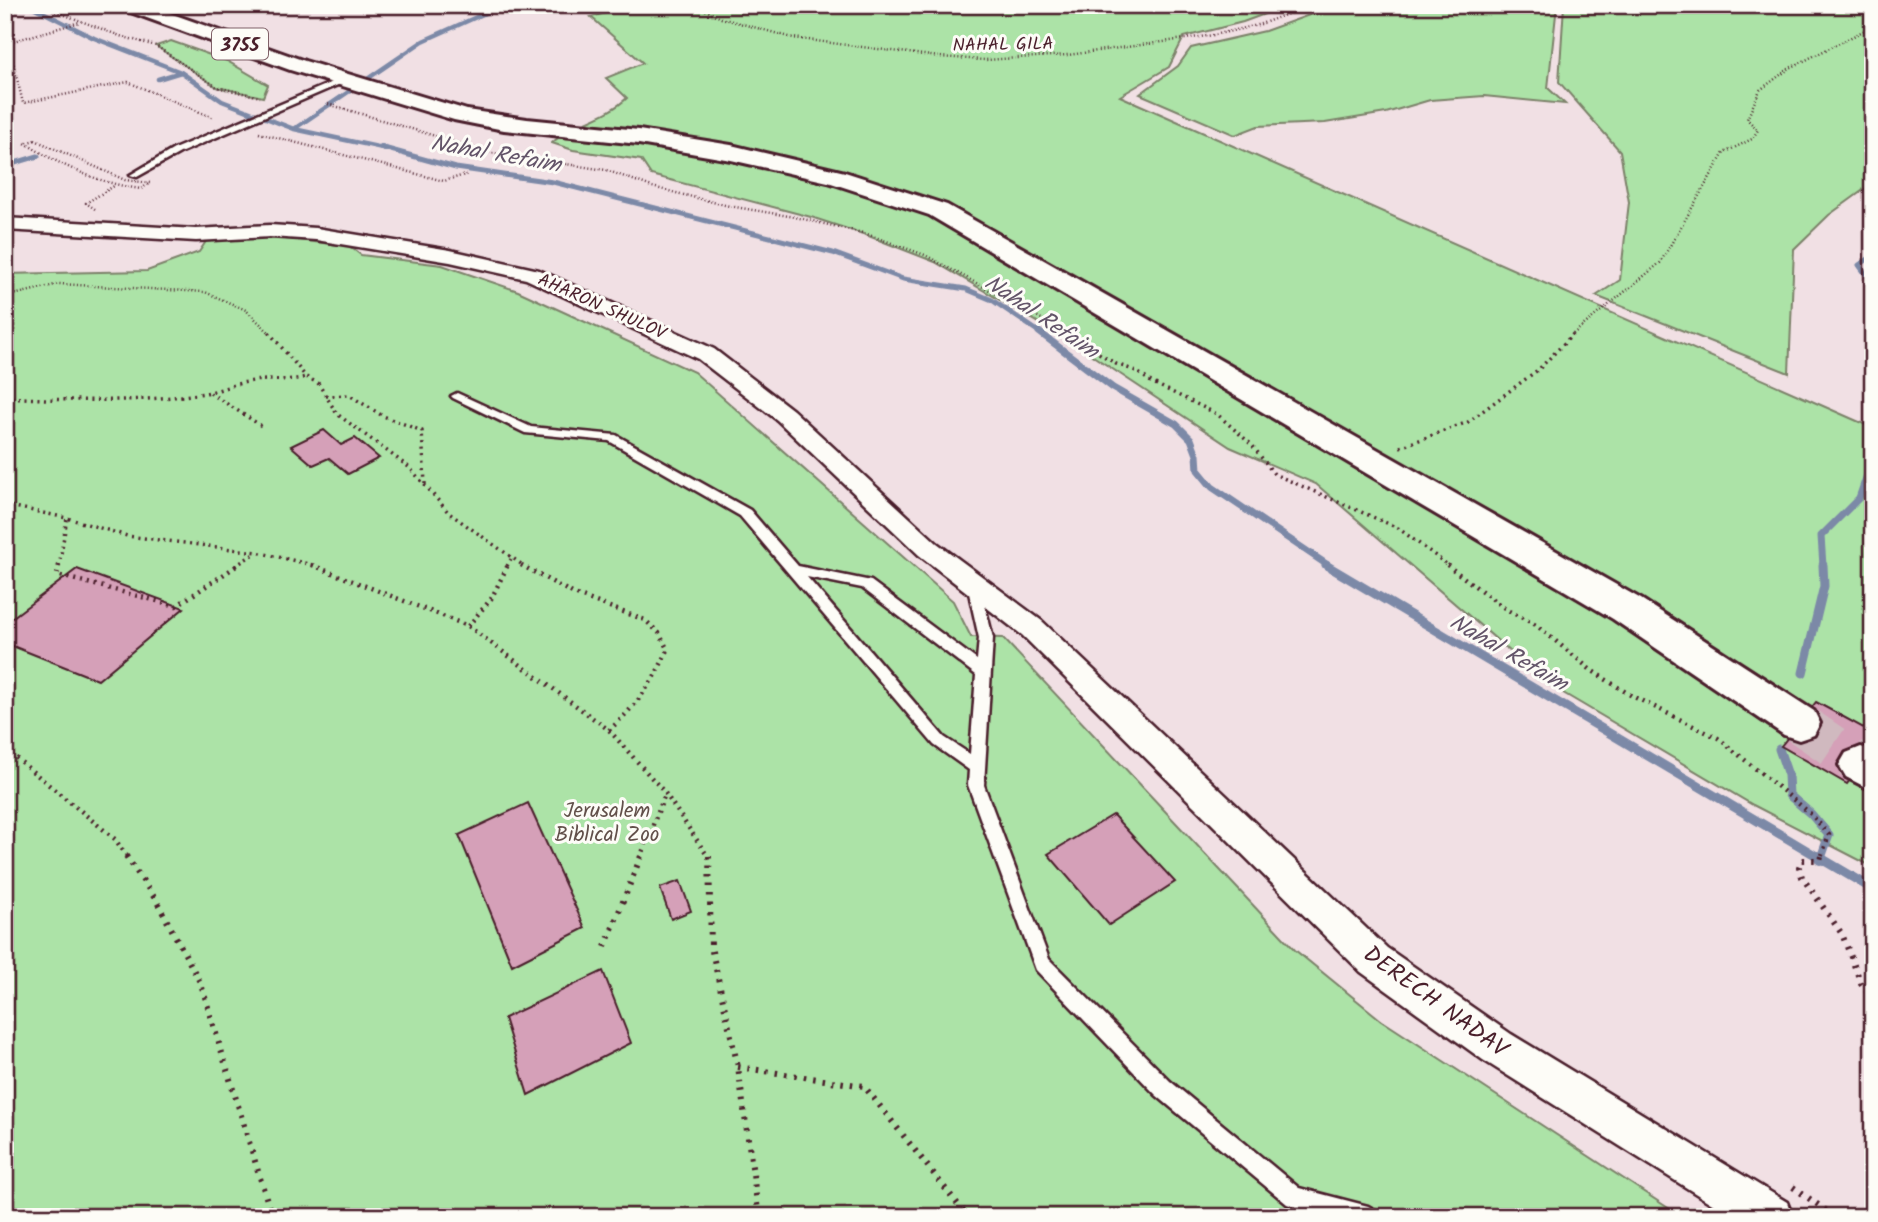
<svg xmlns="http://www.w3.org/2000/svg" width="1878" height="1222" viewBox="0 0 1878 1222" font-family="Kalam,sans-serif">
<rect width="100%" height="100%" fill="#f1e0e4"/>
<filter id="ink" filterUnits="userSpaceOnUse"><feTurbulence type="fractalNoise" baseFrequency=".0143" numOctaves="2"/><feDisplacementMap in="SourceGraphic" scale="14" xChannelSelector="R" yChannelSelector="G"/><feConvolveMatrix kernelMatrix="1 2 1 2 8 2 1 2 1" color-interpolation-filters="sRGB"/></filter>
<g filter="url(#ink)">
<path fill="#ace3a7" stroke="#7b8169" stroke-width="2" d="M 636,5 L 1289,5 L 1243,22 L 1184,37 L 1169,67 L 1120,96 L 1873,428 L 1873,867 L 1753,805 L 1548,684 L 1316,484 L 1230,447 L 1075,344 L 935,262 L 866,235 L 811,217 L 651,175 L 641,160 L 573,150 L 552,143 C 574,122 605,119 627,98 L 606,78 L 643,63 L 591,17 Z
M 1337,5 L 1557,5 L 1548,88 L 1565,104 L 1484,96 L 1430,100 L 1386,113 L 1325,123 L 1258,126 L 1235,135 L 1140,94 L 1178,66 L 1191,48 L 1265,31 Z
M 1564,5 L 1873,5 L 1873,183 L 1829,215 L 1794,249 L 1789,373 L 1596,296 L 1620,280 L 1629,202 L 1620,151 L 1559,82 Z
M 171,41 L 227,61 L 268,85 L 263,97 L 217,87 L 156,46 Z
M 262,236 L 349,246 L 361,255 L 442,265 L 518,291 L 694,372 L 953,601 L 971,637 L 1003,638 L 1295,950 L 1381,1020 L 1682,1217 L 5,1217 L 5,274 L 147,271 L 199,252 L 209,237 Z"/>
<g fill="none" stroke-linecap="round" stroke-linejoin="round">
<path stroke="#7c89a7" stroke-width="4.5" d="M 29,5 L 94,38 L 181,72 L 222,101 L 294,129 L 387,149
M 158,79 L 181,72
M 294,129 L 423,41 L 503,5"/>
<path stroke="#7c89a7" stroke-width="5" d="M 380,147 L 456,168 L 553,182 L 833,253 L 903,279 L 966,289 L 992,300 L 1042,334
M 5,166 L 38,156
M 1873,256 L 1859,265 L 1873,284"/>
<path stroke="#7c89a7" stroke-width="7" d="M 1039,332 L 1113,388 L 1176,424 L 1191,439 L 1197,455 L 1198,470 L 1212,487 L 1329,566
M 1823,566 L 1821,536 L 1859,498 L 1873,458"/>
<path stroke="#7c89a7" stroke-width="9" d="M 1326,565 L 1820,858
M 1803,673 L 1824,586 L 1823,565
M 1779,749 L 1788,775 L 1789,795 L 1811,814 L 1829,835 L 1821,858"/>
<path stroke="#7c89a7" stroke-width="10" d="M 1817,856 L 1873,889
M 1820,860 L 1821,856"/>
</g>
<path fill="#d5a0b8" stroke="#4a1f2b" stroke-width="2" d="M 324,430 L 341,445 L 355,438 L 379,458 L 348,474 L 329,458 L 313,465 L 291,446 Z
M 77,569 L 184,608 L 98,680 L 5,643 L 5,623 Z
M 1816,702 L 1873,733 L 1873,749 L 1847,784 L 1781,746 Z
M 528,803 L 585,928 L 512,965 L 459,835 Z
M 1113,815 L 1175,882 L 1109,925 L 1048,854 Z
M 680,881 L 691,911 L 671,919 L 660,888 Z
M 603,971 L 631,1043 L 528,1095 L 504,1018 Z"/>
<g fill="none" stroke-linecap="round" stroke-linejoin="round">
<path stroke="#d0b9bf" stroke-width="41" stroke-dasharray="41 21" stroke-linecap="butt" d="M 1799,723 L 1861,765"/>
<g stroke="#4a1f2b" stroke-width="5">
<path id="service" d="M 340,79 L 347,81 L 180,153 L 137,177 L 130,175 L 174,149 Z
M 457,393 L 531,427 L 616,435 L 750,510 L 798,566 L 871,581 L 977,660 L 979,638 L 967,584 L 969,581 L 979,581 L 993,638 L 984,785 L 1049,959 L 1170,1081 L 1299,1188 L 1368,1206 L 1375,1210 L 1378,1217 L 1328,1217 L 1287,1204 L 1156,1095 L 1036,970 L 968,785 L 969,770 L 934,745 L 740,516 L 609,441 L 525,433 L 453,398 L 451,396 ZM 807,577 L 862,588 L 976,675 L 970,754 L 944,737 Z"/>
</g>
<g stroke="#4a1f2b" stroke-width="5">
<path id="minor" d="M 5,218 L 196,229 L 270,225 L 316,228 L 450,250 L 539,270 L 714,349 L 793,410 L 937,543 L 1042,621 L 1387,948 L 1511,1034 L 1787,1202 L 1793,1217 L 1733,1217 L 1483,1060 L 1361,972 L 1022,635 L 919,555 L 777,420 L 698,359 L 526,279 L 450,262 L 316,240 L 270,237 L 196,241 L 5,230 Z"/>
</g>
<g stroke="#4a1f2b" stroke-width="6">
<path id="primary" d="M 120,5 L 147,5 L 305,61 L 467,110 L 527,119 L 639,130 L 731,145 L 845,172 L 947,205 L 1641,599 L 1814,711 L 1820,723 L 1814,735 L 1799,740 L 1784,735 L 1613,619 L 929,215 L 828,182 L 731,160 L 639,144 L 504,130 L 454,120 L 290,70 L 122,9 Z
M 1861,747 L 1873,751 L 1873,791 L 1846,777 L 1839,765 L 1846,753 Z"/>
</g>
<path stroke="#4a1f2b" stroke-width="2.5" stroke-dasharray="1 2.5" stroke-linecap="butt" d="M 39,5 L 120,36 L 156,46 L 217,87 L 260,97
M 696,5 L 721,18 L 793,38 L 939,57 L 985,60 L 1068,55 L 1214,35 L 1258,25 L 1312,5
M 5,30 L 23,103 L 128,82 L 214,118
M 10,42 L 80,22
M 328,104 L 492,153 L 606,170 L 652,187 L 729,206 L 795,217 L 867,234 L 925,255 L 1069,334
M 259,133 L 444,181 L 468,174
M 35,140 L 125,180 L 150,183 L 141,189 C 97,183 62,166 25,143 Z
M 95,209 L 86,203 L 114,186
M 5,297 L 59,284 L 205,292 L 246,310 L 271,334
M 1573,334 L 1660,263 L 1724,153 L 1752,139 L 1758,130 L 1747,119 L 1760,90 L 1790,68 L 1873,26"/>
<path stroke="#4a1f2b" stroke-width="3.5" stroke-dasharray="2 4.5" stroke-linecap="butt" d="M 269,332 L 306,377 L 318,383 L 337,414 L 410,468 L 449,513 L 524,566
M 1066,332 L 1116,364 L 1136,371 L 1151,382 L 1217,414 L 1252,445 L 1274,474 L 1398,528 L 1449,566
M 210,393 L 263,427
M 326,396 L 349,395 L 383,416 L 422,431 L 425,484
M 5,397 C 72,401 139,403 205,393 C 219,391 233,384 247,382 C 267,378 286,382 306,377
M 5,438 L 5,441
M 1400,447 L 1468,422 L 1539,369 L 1575,332
M 5,505 L 67,518 L 127,536 L 257,552 L 317,566
M 59,566 L 67,518
M 235,566 L 257,552
M 507,566 L 511,559"/>
<path stroke="#4a1f2b" stroke-width="4.5" stroke-dasharray="2 5" stroke-linecap="butt" d="M 59,565 L 57,575 L 176,606 L 238,565
M 312,565 L 468,626 L 609,730 L 665,793 L 709,858
M 521,565 L 574,594 L 645,620 L 659,633 L 668,650 C 653,682 636,707 609,730
M 1447,565 L 1507,610 L 1536,625 L 1591,670 L 1632,696 L 1718,738 L 1811,814 L 1829,835 L 1821,858
M 468,626 L 491,599 L 508,565
M 5,749 L 115,839 L 128,858
M 640,858 L 665,794"/>
<path stroke="#4a1f2b" stroke-width="6" stroke-dasharray="2.5 7" stroke-linecap="butt" d="M 126,856 L 156,900 L 201,984 L 272,1217
M 709,856 L 711,947 L 738,1067 L 759,1217
M 1821,856 L 1820,860 L 1802,860 L 1799,867 L 1802,877 L 1842,934 L 1861,983 L 1873,1000
M 605,947 L 641,856
M 738,1067 L 864,1086 L 968,1217
M 1793,1187 L 1835,1217"/>
<use href="#service" fill="#fdfcf7" fill-rule="evenodd"/>
<use href="#minor" fill="#fdfcf7" fill-rule="evenodd"/>
<use href="#primary" fill="#fdfcf7" fill-rule="evenodd"/>
</g>
</g>
<g text-anchor="middle" stroke-width="6" stroke-linejoin="round" paint-order="stroke">
<g font-size="18" fill="#4a1f2b" stroke="#fdfcf7">
<text transform="translate(1003 44) rotate(-1)" y="6">NAHAL GILA</text>
<text transform="translate(602 306) rotate(24)" y="6">AHARON SHULOV</text>
</g>
<rect fill="#fdfcf7" stroke="#806168" stroke-width="2" x="212" y="28.5" width="56" height="31" rx="5"/>
<g font-size="19" font-weight="bold" fill="#4a1f2b">
<text x="240" y="51">3755</text>
</g>
<g font-size="21" fill="#62504a" stroke="#fdfcf7">
<text x="607" y="817">Jerusalem<tspan x="607" dy="24">Biblical Zoo</tspan></text>
</g>
<g font-size="23" font-style="italic" fill="#635469" stroke="#fdfcf7">
<text transform="translate(496 153) rotate(10)" y="8">Nahal Refaim</text>
<text transform="translate(1042 316) rotate(34)" y="8">Nahal Refaim</text>
<text transform="translate(1509 652) rotate(30)" y="8">Nahal Refaim</text>
</g>
<g font-size="24" fill="#4a1f2b" stroke="#fdfcf7">
<text transform="translate(1436 1001) rotate(36)" y="8">DERECH NADAV</text>
</g>
</g>
<rect width="1878" height="1222" fill="none" stroke="#fdfcf7" stroke-width="28"/>
<rect x="14" y="14" width="1850" height="1194" fill="none" stroke="#4a1f2b" stroke-width="2.5" filter="url(#ink)"/>
</svg>
